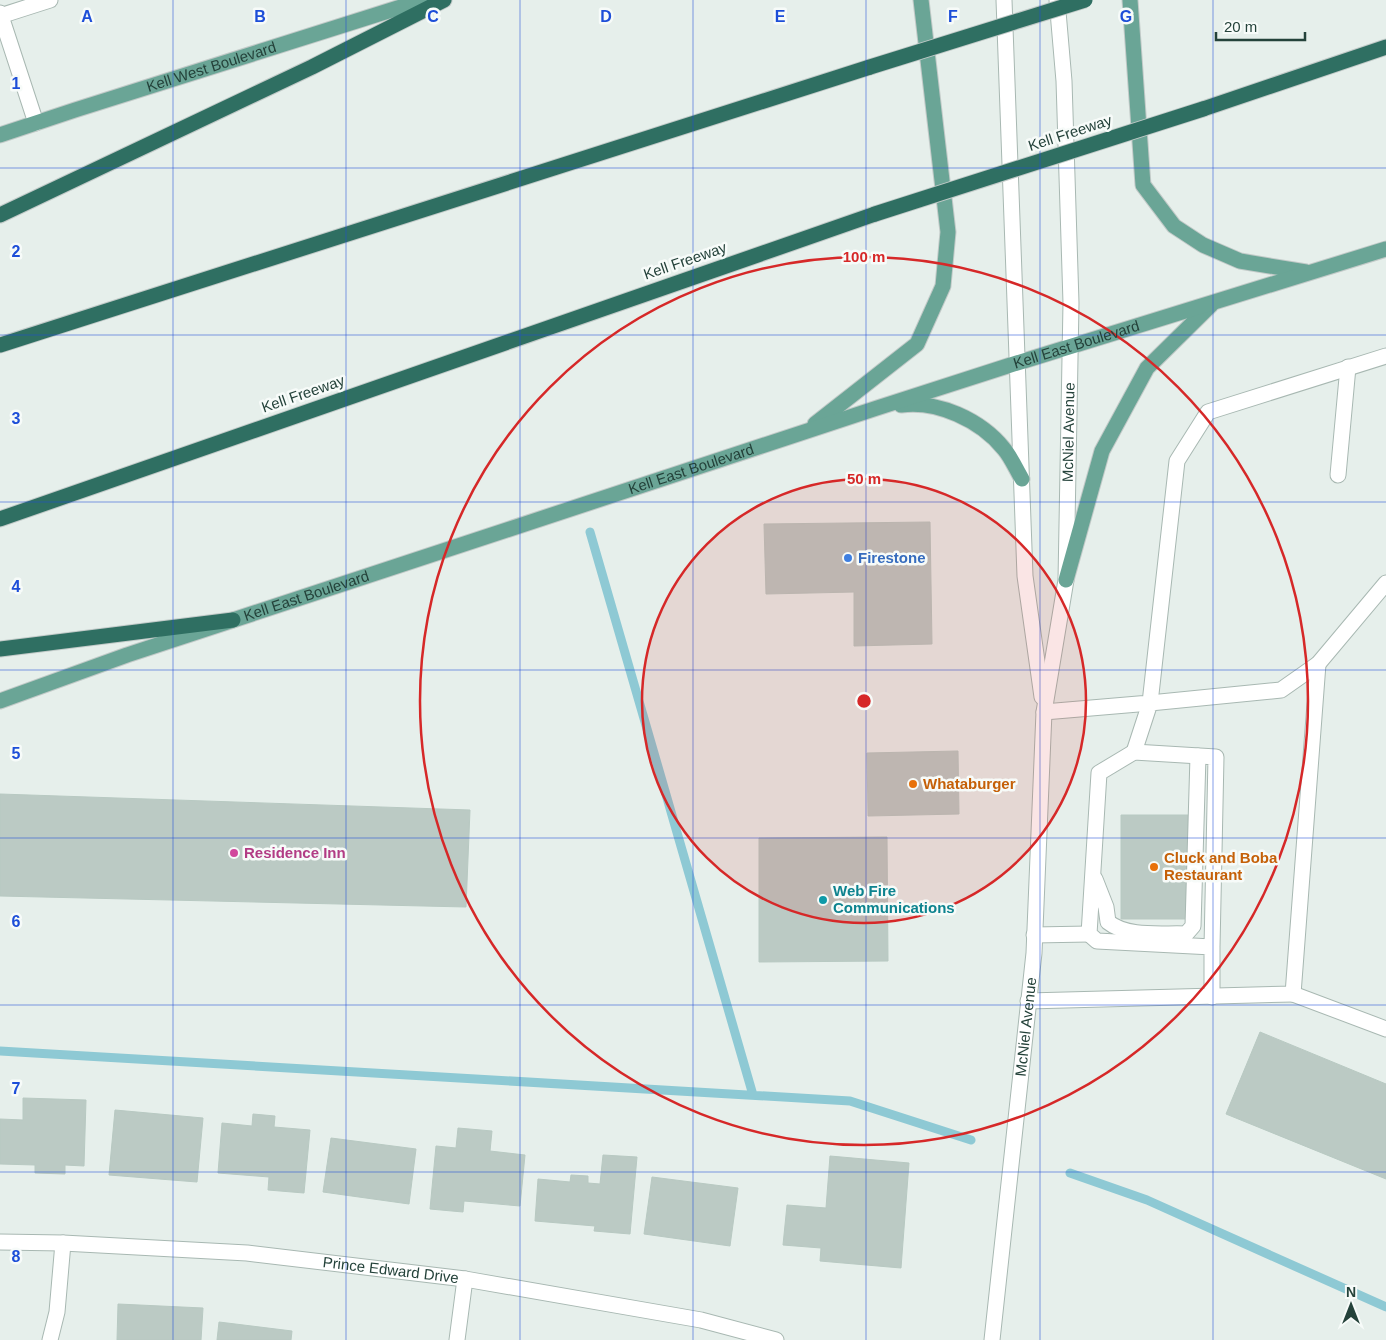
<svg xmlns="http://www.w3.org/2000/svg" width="1386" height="1340" viewBox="0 0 1386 1340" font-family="Helvetica,sans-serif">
<rect width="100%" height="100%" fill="#e6efeb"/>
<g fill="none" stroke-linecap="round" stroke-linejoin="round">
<path stroke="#8ec9d4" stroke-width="9" d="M 590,532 L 753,1095
M 0,1051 L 850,1101 L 971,1140
M 1070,1173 L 1147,1200 L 1386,1307"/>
</g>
<path fill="#bbcac4" stroke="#b8c9c2" d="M 930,522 L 932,644 L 854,646 L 854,592 L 766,594 L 764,524 Z
M 958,751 L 959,814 L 868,816 L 867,753 Z
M 0,794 L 470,810 L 466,907 L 0,896 Z
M 1121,815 L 1188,815 L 1188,919 L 1121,919 Z
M 887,837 L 888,961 L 759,962 L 759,838 Z
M 1260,1032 L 1386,1084 L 1386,1179 L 1226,1114 Z
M 23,1098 L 86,1100 L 84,1166 L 65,1165 L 65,1174 L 35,1173 L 35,1165 L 0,1164 L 0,1119 L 23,1120 Z
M 115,1110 L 203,1118 L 197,1182 L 109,1175 Z
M 253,1114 L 275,1116 L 274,1127 L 310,1130 L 304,1193 L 268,1190 L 269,1177 L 218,1173 L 222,1123 L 252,1126 Z
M 458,1128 L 492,1131 L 490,1151 L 525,1155 L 520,1206 L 464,1201 L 463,1212 L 430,1209 L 436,1146 L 456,1148 Z
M 331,1138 L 416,1149 L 409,1204 L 323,1192 Z
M 603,1155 L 637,1157 L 630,1234 L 594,1231 L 595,1226 L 535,1221 L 538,1179 L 570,1182 L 571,1175 L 588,1176 L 588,1183 L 600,1184 Z
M 830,1156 L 909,1163 L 901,1268 L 820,1261 L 821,1248 L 783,1245 L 787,1205 L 826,1208 Z
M 652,1177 L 738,1188 L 730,1246 L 644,1234 Z
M 118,1304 L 203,1308 L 201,1340 L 117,1340 Z
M 219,1322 L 292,1331 L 291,1340 L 217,1340 Z"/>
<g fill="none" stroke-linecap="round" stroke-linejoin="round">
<g stroke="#a8b8b2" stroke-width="17">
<g id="minor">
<path d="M 1004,0 L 1025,576 L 1042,697"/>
<path d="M 0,13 L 36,123"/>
<path d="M 0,16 L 50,0"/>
<path d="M 1338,475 L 1348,367"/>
<path d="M 1044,712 L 1150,703 L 1177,461 L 1208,412 L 1386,356"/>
<path d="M 1134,752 L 1150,703 L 1281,690 L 1318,664 L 1386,583"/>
<path d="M 1095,879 L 1106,907 L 1108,922 C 1128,938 1161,933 1186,934 L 1193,926 L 1198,756"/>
<path d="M 1034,935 L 1089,934"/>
<path d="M 1212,947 L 1216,757 L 1134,752 L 1099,773 L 1089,934 L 1097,941 L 1212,947 L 1212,997"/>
<path d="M 1293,994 L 1386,1029"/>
<path d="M 1028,1001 L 1293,994 L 1318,664"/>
<path id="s1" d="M 0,1242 L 63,1243 L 247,1253 L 465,1279 L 701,1320 L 776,1340"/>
<path d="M 50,1340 L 57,1312 L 63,1243"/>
<path d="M 457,1340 L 465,1279"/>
<path id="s2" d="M 992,1340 L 1034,953 L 1044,712 L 1066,580 L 1071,303 L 1064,81 L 1057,0"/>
</g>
</g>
<g stroke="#c2cac8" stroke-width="17">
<g id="major">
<path d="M 1130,0 L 1143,185 L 1174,226 L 1203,245 L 1240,261 L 1306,272"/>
<path id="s3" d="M 0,135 L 75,110 L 423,0"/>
<path d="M 901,405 C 937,400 981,420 1004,449 C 1011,457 1016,469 1022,479"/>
<path d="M 815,424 L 917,344 L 943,286 L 948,232 L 921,0"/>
<path d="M 1066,580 L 1102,451 L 1147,368 L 1211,305"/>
<path id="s4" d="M 0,701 L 127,655 L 877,408 L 1017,363 L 1386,249"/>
</g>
</g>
<g stroke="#c2cac8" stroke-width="17">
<path id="highway" d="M 1203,109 L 1386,47
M 0,215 L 312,67 L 444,0
M 0,345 L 870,67
M 0,519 L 875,214
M 0,649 L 233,620"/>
</g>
<use href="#minor" stroke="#fff" stroke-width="15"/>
<use href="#major" stroke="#6aa596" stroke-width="15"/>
<use href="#highway" stroke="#2f6f62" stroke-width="15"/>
<g stroke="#c2cac8" stroke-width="17" stroke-linecap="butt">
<path id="highway-bridge" d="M 870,67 L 1085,0
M 875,214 L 1203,109"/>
</g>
<use href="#highway-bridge" stroke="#2f6f62" stroke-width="15"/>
</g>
<path fill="none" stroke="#1d4ed8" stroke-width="1" stroke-opacity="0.55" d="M 173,0 L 173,1340M 346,0 L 346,1340M 520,0 L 520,1340M 693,0 L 693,1340M 866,0 L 866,1340M 1040,0 L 1040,1340M 1213,0 L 1213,1340M 0,168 L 1386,168M 0,335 L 1386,335M 0,502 L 1386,502M 0,670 L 1386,670M 0,838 L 1386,838M 0,1005 L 1386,1005M 0,1172 L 1386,1172"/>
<circle cx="864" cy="701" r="222" fill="#d62828" fill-opacity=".12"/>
<g fill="none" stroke="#d62828" stroke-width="2.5">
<circle cx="864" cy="701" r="222"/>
<circle cx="864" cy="701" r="444"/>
</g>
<circle fill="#3f7fe0" stroke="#f7fbf9" stroke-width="2" cx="848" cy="558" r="5"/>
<g fill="#e8710a" stroke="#f7fbf9" stroke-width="2">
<circle cx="913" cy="784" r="5"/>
<circle cx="1154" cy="867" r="5"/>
</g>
<circle fill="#d1479c" stroke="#f7fbf9" stroke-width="2" cx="234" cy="853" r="5"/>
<circle fill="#0f9aa8" stroke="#f7fbf9" stroke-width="2" cx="823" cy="900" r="5"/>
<g text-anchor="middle" stroke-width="5" stroke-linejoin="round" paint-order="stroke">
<g font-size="15" fill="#24423a" stroke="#f7fbf9">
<text dy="5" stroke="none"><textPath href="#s3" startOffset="222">Kell West Boulevard</textPath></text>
<text transform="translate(1070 133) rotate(-18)" y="5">Kell Freeway</text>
<text transform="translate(685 261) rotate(-19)" y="5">Kell Freeway</text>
<text dy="5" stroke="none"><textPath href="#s4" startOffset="1134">Kell East Boulevard</textPath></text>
<text transform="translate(303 394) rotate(-19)" y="5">Kell Freeway</text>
<text dy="5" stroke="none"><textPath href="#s2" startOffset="912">McNiel Avenue</textPath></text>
<text dy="5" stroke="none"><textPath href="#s4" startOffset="729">Kell East Boulevard</textPath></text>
<text dy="5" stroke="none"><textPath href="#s4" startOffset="324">Kell East Boulevard</textPath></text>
<text dy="5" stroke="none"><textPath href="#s2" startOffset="315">McNiel Avenue</textPath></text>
<text dy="5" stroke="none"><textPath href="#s1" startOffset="392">Prince Edward Drive</textPath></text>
</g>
<g font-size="15" font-weight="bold" fill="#366cbe" stroke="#f7fbf9" text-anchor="start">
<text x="858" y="563">Firestone</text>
</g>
<g font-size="15" font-weight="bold" fill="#c56008" stroke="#f7fbf9" text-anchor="start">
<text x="923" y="789">Whataburger</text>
<text x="1164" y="863">Cluck and Boba<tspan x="1164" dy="17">Restaurant</tspan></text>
</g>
<g font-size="15" font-weight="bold" fill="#b23c85" stroke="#f7fbf9" text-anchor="start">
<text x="244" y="858">Residence Inn</text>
</g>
<g font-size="15" font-weight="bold" fill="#0d838f" stroke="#f7fbf9" text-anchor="start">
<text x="833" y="896">Web Fire<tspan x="833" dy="17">Communications</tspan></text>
</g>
</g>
<g font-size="16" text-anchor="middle" font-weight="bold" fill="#1d4ed8" stroke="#f7fbf9" stroke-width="5" stroke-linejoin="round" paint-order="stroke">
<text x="87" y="22">A</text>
<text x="260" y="22">B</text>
<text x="433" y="22">C</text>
<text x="606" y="22">D</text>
<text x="780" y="22">E</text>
<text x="953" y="22">F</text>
<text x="1126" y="22">G</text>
<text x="16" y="89">1</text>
<text x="16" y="257">2</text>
<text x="16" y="424">3</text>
<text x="16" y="592">4</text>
<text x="16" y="759">5</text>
<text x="16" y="927">6</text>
<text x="16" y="1094">7</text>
<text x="16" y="1262">8</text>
</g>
<circle cx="864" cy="701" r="8" fill="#d62828" stroke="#f7fbf9" stroke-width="2.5"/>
<g font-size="15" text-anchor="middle" font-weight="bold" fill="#d62828" stroke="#f7fbf9" stroke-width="5" stroke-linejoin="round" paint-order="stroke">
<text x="864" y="262">100 m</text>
<text x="864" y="484">50 m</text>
</g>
<g transform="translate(1351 1305)" stroke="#f7fbf9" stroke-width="4" paint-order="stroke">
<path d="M0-4L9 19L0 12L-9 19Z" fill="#24423a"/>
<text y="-8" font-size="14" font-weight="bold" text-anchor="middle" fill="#24423a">N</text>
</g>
<path d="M1216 32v8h89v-8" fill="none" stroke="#24423a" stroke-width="2.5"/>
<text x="1224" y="32" font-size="15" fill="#24423a" stroke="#f7fbf9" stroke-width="4" paint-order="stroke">20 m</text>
</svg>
